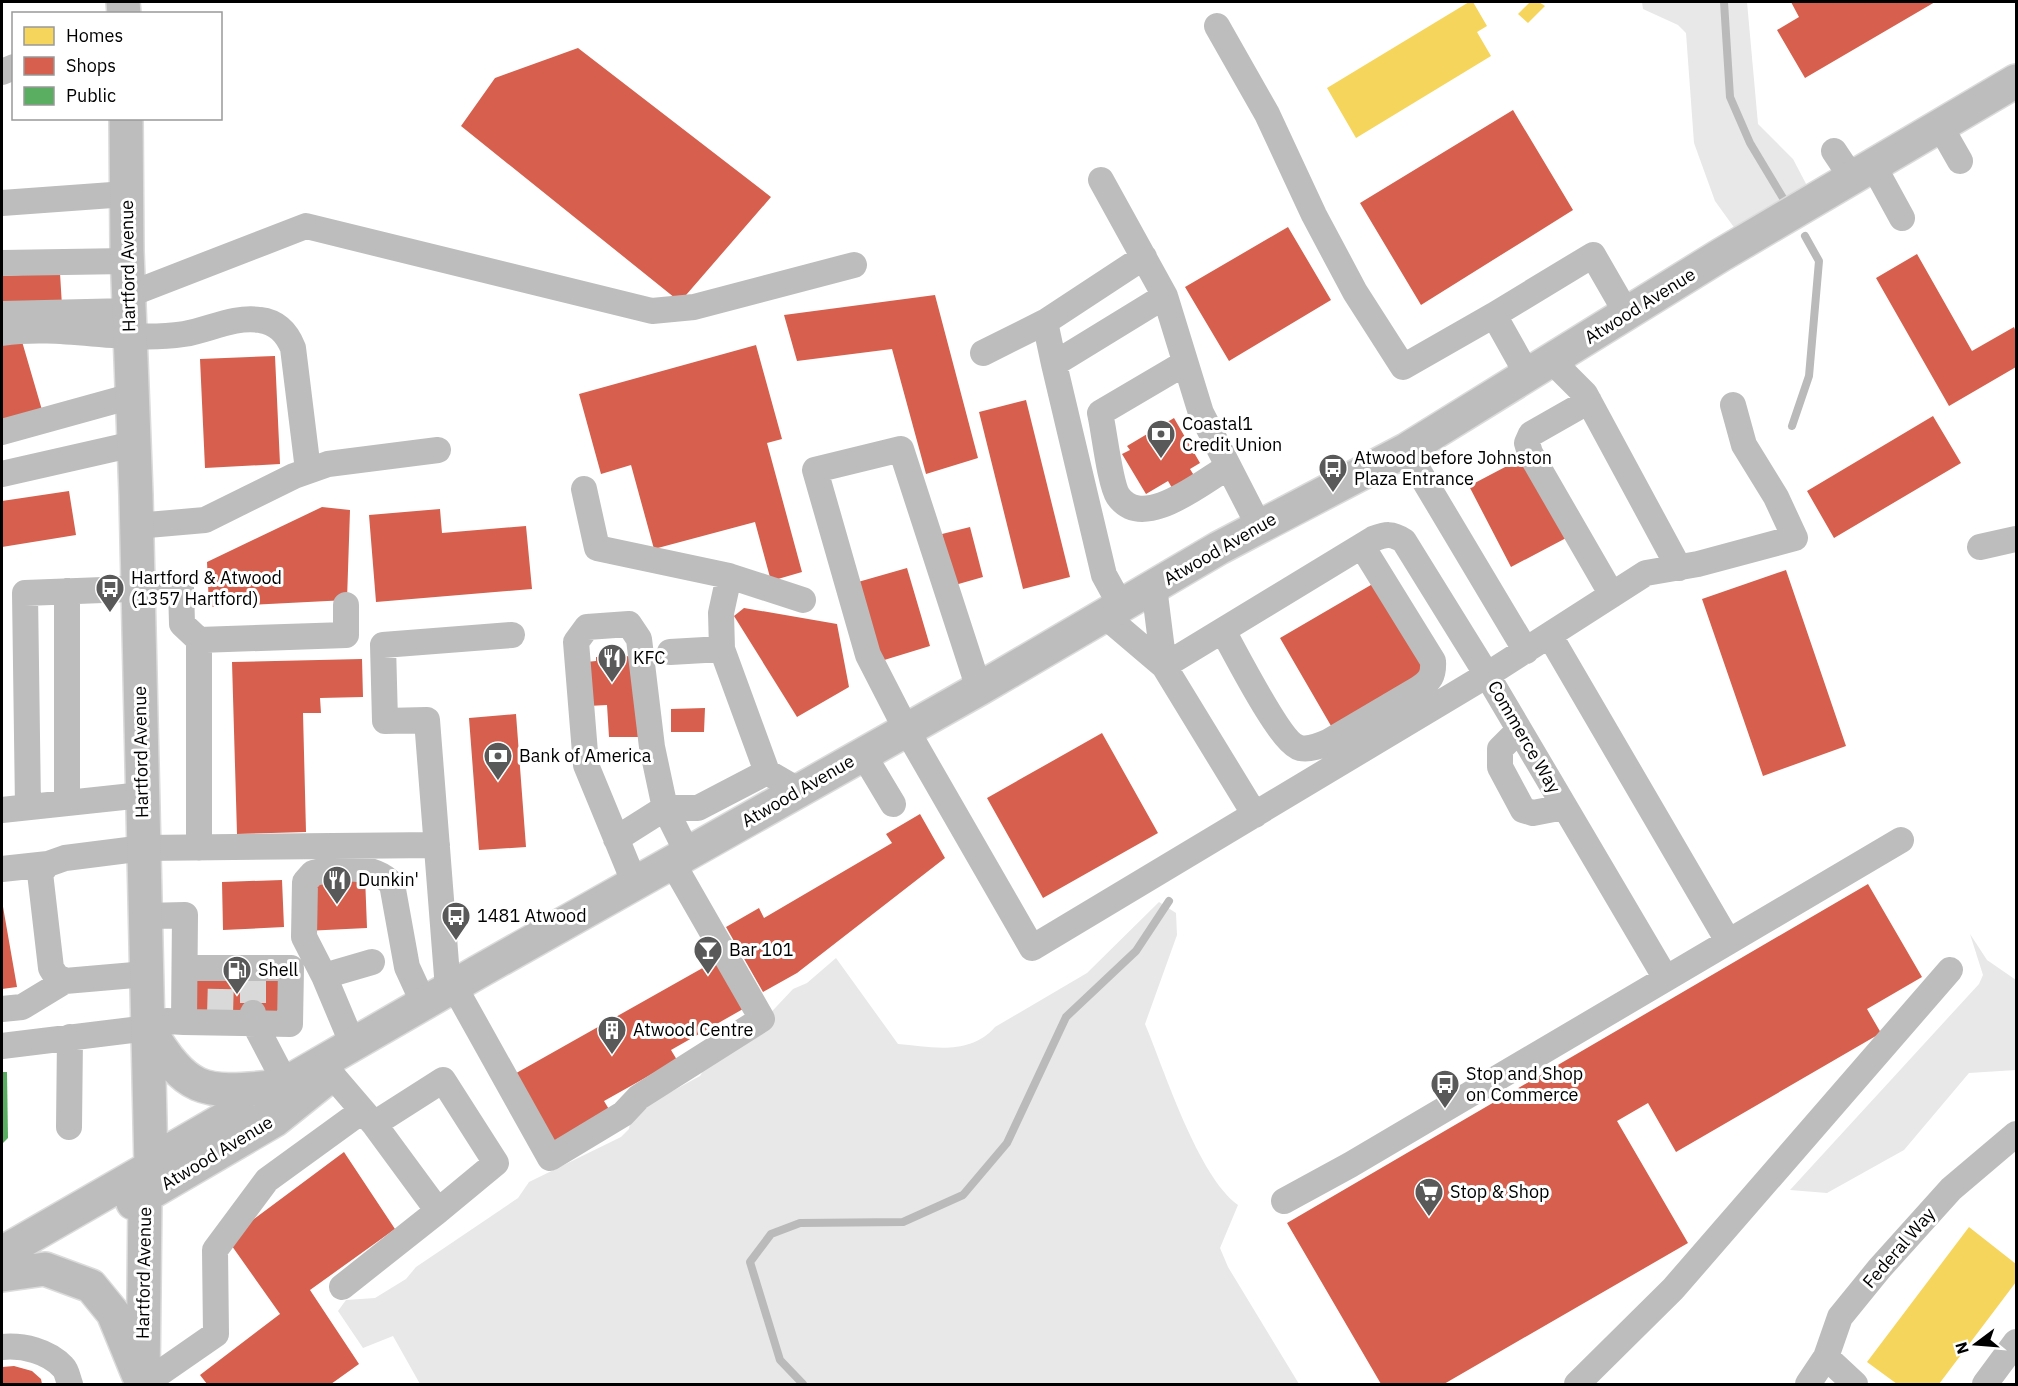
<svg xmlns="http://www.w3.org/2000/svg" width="2018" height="1386" viewBox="0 0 2018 1386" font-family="'IBM Plex Sans',sans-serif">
<rect width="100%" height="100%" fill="#fff"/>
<path fill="#e8e8e8" d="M 1642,2 L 1747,2 L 1758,124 L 1793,159 L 1814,199 L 1746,244 L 1715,201 L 1694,143 L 1686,33 L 1678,25 L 1643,9 Z
M 1159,902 L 1176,913 L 1177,935 L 1145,1024 C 1165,1072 1198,1176 1238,1205 L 1220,1248 L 1228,1267 L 1299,1384 L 420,1384 L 393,1336 L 363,1348 L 338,1311 L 346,1300 L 375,1298 L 406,1279 L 416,1267 L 518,1198 L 529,1182 L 621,1137 L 629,1129 L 632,1113 L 700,1076 L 715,1051 L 761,1023 L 793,989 L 807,983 L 836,958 L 898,1044 C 931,1047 970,1056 995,1027 L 1087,973 Z
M 1970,934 L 1987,960 L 2016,980 L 2016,1070 L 1969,1073 L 1904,1150 L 1827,1193 L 1790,1190 L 1979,984 L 1983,975 Z"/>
<path fill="#f6d55c" d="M 1469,2 L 1473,2 L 1487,26 L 1477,32 L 1491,56 L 1356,138 L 1327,88 Z
M 1530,2 L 1539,2 L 1545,6 L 1528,23 L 1518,14 Z
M 1969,1227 L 2016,1264 L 2016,1282 L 1939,1384 L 1897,1384 L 1867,1362 Z"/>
<path fill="#d6604d" d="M 1791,2 L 1935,2 L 1805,78 L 1777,30 L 1799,17 Z
M 578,48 L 771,197 L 680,302 L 461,126 L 495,78 Z
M 1513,110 L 1573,210 L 1421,305 L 1360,203 Z
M 1288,227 L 1331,300 L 1229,361 L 1185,287 Z
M 1917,254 L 1972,351 L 2014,327 L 2016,332 L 2016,367 L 1949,406 L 1876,278 Z
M 60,273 L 62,306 L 2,308 L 2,276 Z
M 935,295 L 978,458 L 926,474 L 892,349 L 797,361 L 784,315 Z
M 21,338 L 42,410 L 2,422 L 2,344 Z
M 756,345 L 782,439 L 767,443 L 802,572 L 771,581 L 755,522 L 654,549 L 631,465 L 601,474 L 579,394 Z
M 275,356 L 280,464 L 205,468 L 200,359 Z
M 1026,400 L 1070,577 L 1023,589 L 979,412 Z
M 1933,416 L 1961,463 L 1834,538 L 1807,491 Z
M 1174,418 L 1200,463 L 1190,469 L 1201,487 L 1179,500 L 1168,481 L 1146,494 L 1122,454 L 1130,450 L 1127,446 Z
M 1526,456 L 1568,537 L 1511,567 L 1469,486 Z
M 69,491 L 76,535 L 2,547 L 2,501 Z
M 322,507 L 350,510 L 347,600 L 209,607 L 207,562 Z
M 440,509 L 442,533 L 526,526 L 532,589 L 376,602 L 369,515 Z
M 970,527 L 983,577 L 955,585 L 942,534 Z
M 907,568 L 930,646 L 881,661 L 858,582 Z
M 1786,570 L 1846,746 L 1763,776 L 1702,599 Z
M 1376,582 L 1423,662 L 1423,678 L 1334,731 L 1280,638 Z
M 744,608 L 837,624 L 849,687 L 797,717 L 734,616 Z
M 635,656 L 638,737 L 609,737 L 607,705 L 588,706 L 586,662 L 596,661 L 596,657 Z
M 362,659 L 363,697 L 320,698 L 321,713 L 303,713 L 306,832 L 237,834 L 232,662 Z
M 705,708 L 704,732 L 671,732 L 671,709 Z
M 516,714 L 526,847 L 479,850 L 469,718 Z
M 1102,733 L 1158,833 L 1043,898 L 987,798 Z
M 920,814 L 945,858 L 797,973 L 763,992 L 726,927 L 759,908 L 764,918 L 892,843 L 886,834 Z
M 365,876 L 367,928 L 305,931 L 312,881 Z
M 282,880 L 284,927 L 223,930 L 222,882 Z
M 1868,884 L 1922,977 L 1867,1009 L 1881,1033 L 1676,1152 L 1648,1103 L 1617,1121 L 1688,1243 L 1444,1384 L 1381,1384 L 1287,1223 Z
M 2,901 L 17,987 L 2,989 Z
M 715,961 L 743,1009 L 671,1050 L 677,1060 L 604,1101 L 610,1111 L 550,1145 L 511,1076 Z
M 283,976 L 285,1011 L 191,1016 L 189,981 Z
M 344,1152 L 395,1229 L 310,1290 L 359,1364 L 331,1384 L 207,1384 L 200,1375 L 280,1314 L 227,1239 Z
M 14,1366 L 32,1371 L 41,1379 L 42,1384 L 2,1384 L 2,1367 Z"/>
<path fill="#5aae61" d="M 2,1072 L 7,1072 L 8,1138 L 2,1144 Z"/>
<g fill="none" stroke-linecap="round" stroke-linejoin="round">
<path stroke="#bababa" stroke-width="8" d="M 1724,2 L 1730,97 L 1750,143 L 1783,198
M 1792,426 L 1809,376 L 1819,261 L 1805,236
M 803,1384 L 780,1360 L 750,1262 L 771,1234 L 800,1223 L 903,1222 L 963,1195 L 1007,1143 L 1066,1017 L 1136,951 L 1169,901"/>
<path stroke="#d9d9d9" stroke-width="26" stroke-dasharray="26 13" stroke-linecap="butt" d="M 253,977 L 253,1013
M 220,1015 L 221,979"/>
<g stroke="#dbdbdb" stroke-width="36">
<path id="major" d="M 123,2 L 124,14
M 126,118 L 127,251 L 136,495 L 151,1167 L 145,1197 L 143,1384
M 148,1028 C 187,1092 201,1094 273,1087
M 133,1203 L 275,1120 L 326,1079
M 2,1253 L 151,1167 L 174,1148 L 478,972 L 979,689 L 1219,548 L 1406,450 L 1721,255 L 2016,81
M 2,1275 L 45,1269 L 91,1286 L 113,1313 L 138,1374"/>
</g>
<path stroke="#bdbdbd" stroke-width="26" d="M 1217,26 L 1267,114 L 1314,215 L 1355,292 L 1403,367 L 1494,315 L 1527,374
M 2,72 L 14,67
M 1940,126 L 1960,161
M 1834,151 L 1852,178
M 1873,165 L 1902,218
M 1101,180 L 1165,296
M 2,203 L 126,194
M 2,263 L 127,261
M 128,295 L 306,226 L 652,311 L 694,307 L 854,265
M 2,314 L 129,311
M 1494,315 L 1593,255 L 1627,314
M 2,333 C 62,324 123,343 184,334 C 209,330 234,316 260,320 C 277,322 287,333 293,348 L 308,470
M 983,353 L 1045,322
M 1551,360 L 1585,394 L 1679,568
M 1185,363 L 1100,413 C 1104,430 1110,484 1118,496 C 1143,532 1202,482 1228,467
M 1054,364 L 1045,322 L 1144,257
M 1589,401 L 1531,434 L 1527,443 L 1530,453 L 1612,595
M 2,432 L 132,396
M 1406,450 L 1526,651
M 2,474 L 134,444
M 584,489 L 597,548 L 729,576 L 721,613 L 722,649
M 136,526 L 205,520 L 294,476 L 328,464 L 438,450
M 1980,547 L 2016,539
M 729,576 L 803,600
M 1154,587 L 1164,666
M 67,591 L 67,803
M 1121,606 L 1104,575 L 1054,364 L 1165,296 L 1201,413 L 1259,526
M 1104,615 L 1164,666 L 1255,815
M 1223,631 C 1235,652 1281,744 1300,748 C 1310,750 1319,746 1328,742 L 1418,689 C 1430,681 1434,676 1433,661 L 1362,546
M 1550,636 L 1728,941
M 199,640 L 199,848
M 670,652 L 722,649 L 767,772
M 1164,666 L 1373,539 C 1386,534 1392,533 1404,541 L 1487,675 L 1665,977
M 979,689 L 901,449 L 815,470 L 868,655 L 906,729 L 1032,948 L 1487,675 L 1646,573 L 1698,564 L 1795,538 L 1776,497 L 1744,445 L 1733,405
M 1519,730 L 1500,749 L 1500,767 L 1523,810 L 1533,813 L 1564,807
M 863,754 L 893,804
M 28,807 L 25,593 L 181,587 L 182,624 L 199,640 L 346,635 L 346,605
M 2,810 L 142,795
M 616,839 L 665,808 L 698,808 L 767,772 L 798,790
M 2,869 L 48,864
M 635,884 L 586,765 L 576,642 L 587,627 L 629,624 L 639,639 L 652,747 L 665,808 L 688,854
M 145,916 L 185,915 L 184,1022 L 167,1021
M 146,974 L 65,981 L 56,976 L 51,968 L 40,873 L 48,864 L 65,858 L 144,848 L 437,845
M 324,976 L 372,962
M 454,986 L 550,1158 L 623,1114 L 639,1097 L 762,1019 L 672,862
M 448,989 L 427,720 L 385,721 L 383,645 L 512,635
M 2,1009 L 22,1007 L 65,981
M 253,1013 L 254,1023 L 286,1084
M 184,1022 L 290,1024 L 291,968 L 185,968
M 353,1045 L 324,976 L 304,937 L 305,882 L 313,873 C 338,868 373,863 392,884 L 407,967 L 424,1004
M 2,1046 L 148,1028
M 332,1075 L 374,1124 L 438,1211 L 342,1287
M 374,1124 L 443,1080 L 496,1163 L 438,1211
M 69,1127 L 70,1037
M 1284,1201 L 1350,1165 L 1901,840
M 2,1347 C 23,1345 48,1351 63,1367 C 67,1371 68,1379 70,1384
M 1826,1357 L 1855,1384
M 144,1384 L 216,1334 L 215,1250 L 267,1180 L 362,1111
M 1577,1384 L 1673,1289 L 1950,970
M 1808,1384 L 1826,1357 L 1840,1317 L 1879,1269 L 1951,1189 L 2016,1134
M 1985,1384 L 2016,1342"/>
<use href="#major" stroke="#bdbdbd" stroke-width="33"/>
</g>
<defs>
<g id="bank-pin" transform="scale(1.5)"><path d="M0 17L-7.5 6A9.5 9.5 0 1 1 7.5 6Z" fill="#595959" stroke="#fff"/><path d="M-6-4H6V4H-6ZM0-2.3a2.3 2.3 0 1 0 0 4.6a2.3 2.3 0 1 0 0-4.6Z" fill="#fff"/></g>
<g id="bus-pin" transform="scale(1.5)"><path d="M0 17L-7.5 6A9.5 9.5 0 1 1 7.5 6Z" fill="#595959" stroke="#fff"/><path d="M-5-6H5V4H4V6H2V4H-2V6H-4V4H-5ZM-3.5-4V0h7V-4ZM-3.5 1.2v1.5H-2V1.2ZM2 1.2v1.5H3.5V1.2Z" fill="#fff"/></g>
<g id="restaurant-pin" transform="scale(1.5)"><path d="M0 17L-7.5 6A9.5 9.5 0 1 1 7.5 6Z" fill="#595959" stroke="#fff"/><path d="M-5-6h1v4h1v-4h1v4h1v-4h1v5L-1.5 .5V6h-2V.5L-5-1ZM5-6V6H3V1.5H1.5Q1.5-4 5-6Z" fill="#fff"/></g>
<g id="bar-pin" transform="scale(1.5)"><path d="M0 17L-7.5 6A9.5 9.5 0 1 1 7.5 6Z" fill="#595959" stroke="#fff"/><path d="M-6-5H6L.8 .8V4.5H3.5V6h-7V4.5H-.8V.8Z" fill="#fff"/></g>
<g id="fuel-pin" transform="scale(1.5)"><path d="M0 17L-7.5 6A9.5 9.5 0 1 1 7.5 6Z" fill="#595959" stroke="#fff"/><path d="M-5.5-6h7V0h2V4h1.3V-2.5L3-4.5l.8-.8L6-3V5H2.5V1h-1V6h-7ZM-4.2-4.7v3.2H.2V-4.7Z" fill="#fff"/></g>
<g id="building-pin" transform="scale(1.5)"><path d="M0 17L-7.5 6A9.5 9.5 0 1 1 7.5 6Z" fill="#595959" stroke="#fff"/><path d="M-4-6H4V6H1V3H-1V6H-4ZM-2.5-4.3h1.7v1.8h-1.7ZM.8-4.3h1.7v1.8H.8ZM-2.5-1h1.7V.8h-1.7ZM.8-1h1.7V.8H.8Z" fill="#fff"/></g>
<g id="supermarket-pin" transform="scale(1.5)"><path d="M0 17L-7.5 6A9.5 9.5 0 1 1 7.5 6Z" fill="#595959" stroke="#fff"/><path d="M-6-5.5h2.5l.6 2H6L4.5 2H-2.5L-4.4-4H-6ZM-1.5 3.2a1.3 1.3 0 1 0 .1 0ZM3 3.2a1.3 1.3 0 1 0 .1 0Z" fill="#fff"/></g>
</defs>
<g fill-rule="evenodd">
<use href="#bank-pin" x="1161" y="434"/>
<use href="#bus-pin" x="1333" y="468"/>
<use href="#bus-pin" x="110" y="588"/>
<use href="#restaurant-pin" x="612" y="658"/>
<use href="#bank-pin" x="498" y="756"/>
<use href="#restaurant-pin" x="337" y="880"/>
<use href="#bus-pin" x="456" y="916"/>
<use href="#bar-pin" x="708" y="950"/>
<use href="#fuel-pin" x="237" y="970"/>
<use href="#building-pin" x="612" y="1030"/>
<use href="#bus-pin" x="1445" y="1084"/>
<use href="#supermarket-pin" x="1429" y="1192"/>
</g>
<g text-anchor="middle" stroke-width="6" stroke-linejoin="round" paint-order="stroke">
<g font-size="18" fill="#000" stroke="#fff">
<text transform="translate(128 266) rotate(-91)" y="6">Hartford Avenue</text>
<text transform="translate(1640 306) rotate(-32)" y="6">Atwood Avenue</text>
<text transform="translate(1220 549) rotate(-30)" y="6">Atwood Avenue</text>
<text transform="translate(1524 737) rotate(60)" y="6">Commerce Way</text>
<text transform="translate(141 752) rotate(-91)" y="6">Hartford Avenue</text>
<text transform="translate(798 791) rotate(-30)" y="6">Atwood Avenue</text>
<text transform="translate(217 1153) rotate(-31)" y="6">Atwood Avenue</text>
<text transform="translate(1899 1248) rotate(-49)" y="6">Federal Way</text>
<text transform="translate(144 1273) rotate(-89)" y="6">Hartford Avenue</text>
</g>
<g font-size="18" fill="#000" stroke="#fff" text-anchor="start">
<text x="1182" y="430">Coastal1<tspan x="1182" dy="21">Credit Union</tspan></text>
<text x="1354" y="464">Atwood before Johnston<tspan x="1354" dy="21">Plaza Entrance</tspan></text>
<text x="131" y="584">Hartford &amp; Atwood<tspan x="131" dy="21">(1357 Hartford)</tspan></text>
<text x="633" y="664">KFC</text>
<text x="519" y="762">Bank of America</text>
<text x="358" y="886">Dunkin'</text>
<text x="477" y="922">1481 Atwood</text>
<text x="729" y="956">Bar 101</text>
<text x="258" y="976">Shell</text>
<text x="633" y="1036">Atwood Centre</text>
<text x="1466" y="1080">Stop and Shop<tspan x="1466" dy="21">on Commerce</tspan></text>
<text x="1450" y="1198">Stop &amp; Shop</text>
</g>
</g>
<rect width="2018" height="1386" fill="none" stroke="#000000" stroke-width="6"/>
<rect x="12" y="12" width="210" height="108" fill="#ffffff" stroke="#999999" stroke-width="1.5"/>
<rect x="24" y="27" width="30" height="18" fill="#f6d55c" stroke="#999999" stroke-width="1.5"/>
<text x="66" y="42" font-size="18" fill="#000000">Homes</text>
<rect x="24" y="57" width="30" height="18" fill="#d6604d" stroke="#999999" stroke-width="1.5"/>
<text x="66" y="72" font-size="18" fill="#000000">Shops</text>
<rect x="24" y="87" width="30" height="18" fill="#5aae61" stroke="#999999" stroke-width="1.5"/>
<text x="66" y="102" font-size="18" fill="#000000">Public</text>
<g transform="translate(1976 1344) rotate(254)" stroke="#ffffff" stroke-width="4.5" paint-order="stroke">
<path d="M0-4.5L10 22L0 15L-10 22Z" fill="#000000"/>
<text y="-9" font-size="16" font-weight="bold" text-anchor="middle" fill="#000000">N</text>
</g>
</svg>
